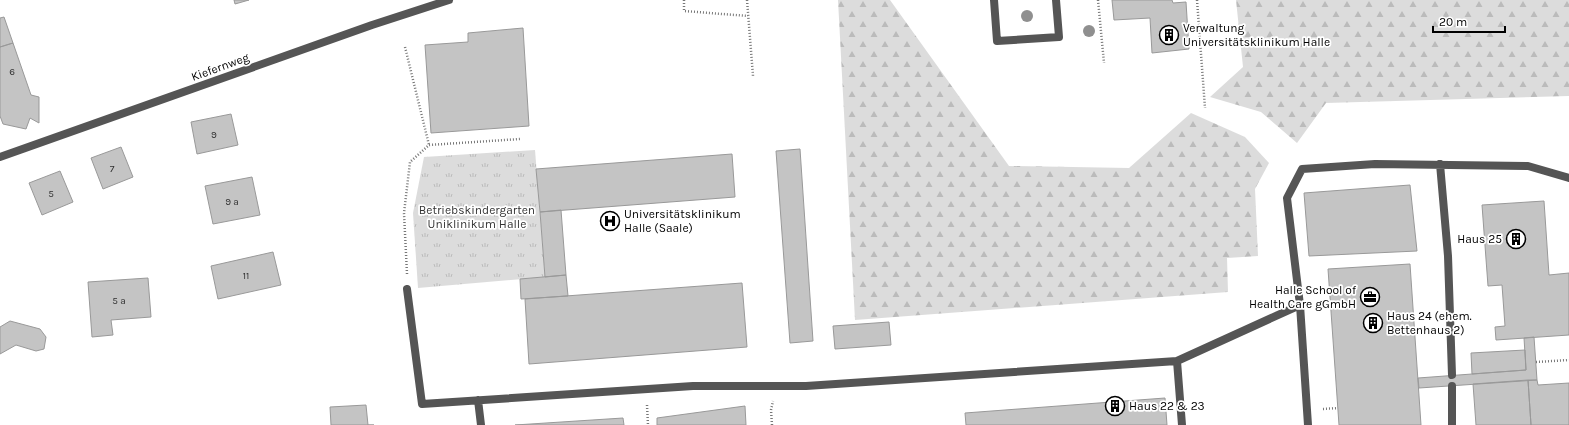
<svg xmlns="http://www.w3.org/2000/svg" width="1569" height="425" viewBox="0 0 1569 425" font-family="Karla,sans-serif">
<defs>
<pattern id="grass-tufts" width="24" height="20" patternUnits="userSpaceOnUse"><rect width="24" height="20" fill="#dcdcdc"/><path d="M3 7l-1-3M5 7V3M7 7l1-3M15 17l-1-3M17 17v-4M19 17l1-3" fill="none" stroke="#bbb"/></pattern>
<pattern id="forest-firs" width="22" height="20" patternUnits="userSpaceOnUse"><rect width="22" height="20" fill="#dcdcdc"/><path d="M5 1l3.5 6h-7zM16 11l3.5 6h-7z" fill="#bbb"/></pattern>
</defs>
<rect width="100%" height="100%" fill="#fff"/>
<path fill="url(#grass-tufts)" d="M 535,150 L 545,277 L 418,288 L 413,213 L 424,157 Z"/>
<path fill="url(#forest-firs)" d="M 838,0 L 890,0 L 1009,166 L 1129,168 L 1191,113 L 1245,137 L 1269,163 L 1255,189 L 1258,256 L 1227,258 L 1228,292 L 855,320 Z
M 1236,0 L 1569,0 L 1569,96 L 1326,103 L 1297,143 L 1261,112 L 1210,97 L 1243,67 Z"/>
<path fill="#c4c4c4" stroke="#999" d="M 234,0 L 249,0 L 235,4 Z
M 1112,0 L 1172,0 L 1173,3 L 1186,2 L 1189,49 L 1152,53 L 1150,18 L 1114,20 Z
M 4,17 L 13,43 L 0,47 L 0,18 Z
M 523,28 L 529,126 L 431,133 L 425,45 L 468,42 L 468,33 Z
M 13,43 L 31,95 L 39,97 L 39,123 L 30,118 L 26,129 L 3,124 L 0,116 L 0,47 Z
M 231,114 L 238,145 L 197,154 L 191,122 Z
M 121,147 L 133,177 L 103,189 L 91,158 Z
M 800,149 L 813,341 L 790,343 L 776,151 Z
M 732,154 L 735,197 L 540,212 L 536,169 Z
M 60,171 L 73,202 L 42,215 L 29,183 Z
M 252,177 L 260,215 L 213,224 L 205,186 Z
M 1410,185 L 1417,251 L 1309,256 L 1304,193 Z
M 1544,201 L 1549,275 L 1569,273 L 1569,335 L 1496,340 L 1495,327 L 1505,326 L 1502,285 L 1488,286 L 1482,205 Z
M 561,210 L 566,275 L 545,277 L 540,212 Z
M 273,252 L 281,285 L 218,299 L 211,266 Z
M 1410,264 L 1421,425 L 1339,425 L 1328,269 Z
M 566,275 L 568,296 L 521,299 L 520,279 Z
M 148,278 L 151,317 L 111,320 L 113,335 L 92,337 L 88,282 Z
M 742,283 L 747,347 L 529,364 L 525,299 Z
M 10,321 L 40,329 L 46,337 L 44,349 L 36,351 L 16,345 L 0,354 L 0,327 Z
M 889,322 L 891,345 L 835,349 L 833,326 Z
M 1534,337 L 1537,380 L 1419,388 L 1418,378 L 1526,370 L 1524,338 Z
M 1525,350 L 1526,370 L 1472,374 L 1471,353 Z
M 1528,380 L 1537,380 L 1538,385 L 1569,383 L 1569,425 L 1531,425 Z
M 1528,380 L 1531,425 L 1476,425 L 1473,384 Z
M 1165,398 L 1167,425 L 966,425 L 965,413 Z
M 366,405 L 368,425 L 374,425 L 331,425 L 330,407 Z
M 745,406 L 746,425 L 657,425 L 657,418 Z
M 623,418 L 624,425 L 515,425 Z"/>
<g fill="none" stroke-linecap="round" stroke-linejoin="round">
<path stroke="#777" stroke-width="2.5" stroke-dasharray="1 2" stroke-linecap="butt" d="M 684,0 L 684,11 L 748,16
M 747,0 L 753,76
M 1098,0 L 1104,63
M 1197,0 L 1205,108
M 405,47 L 429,145
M 407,274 L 404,213 L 410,162 L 429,145 L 520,139
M 1536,362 L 1569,360
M 647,405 L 648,425
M 1323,409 L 1338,408
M 772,425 L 771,410 L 773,401"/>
<path stroke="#555" stroke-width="8" d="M 1440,164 L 1448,256 L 1452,375
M 407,289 L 422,404 L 693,386 L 806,386 L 1177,361 L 1300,305 L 1287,198 L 1302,169 L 1375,164 L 1528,166 L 1569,178
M 1300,305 L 1308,425
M 1177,361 L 1182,425
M 1452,386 L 1452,425
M 478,400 L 481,425"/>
<path stroke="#555" stroke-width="8" d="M 994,0 L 997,41 L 1059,37 L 1056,0
M 0,157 L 372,25 L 449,0"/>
</g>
<g fill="#8f8f8f">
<circle cx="1027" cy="16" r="6"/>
<circle cx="1089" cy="31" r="6"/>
</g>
<defs>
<g id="building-ring" transform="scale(1)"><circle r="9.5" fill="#fff" stroke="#000" stroke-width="1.5"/><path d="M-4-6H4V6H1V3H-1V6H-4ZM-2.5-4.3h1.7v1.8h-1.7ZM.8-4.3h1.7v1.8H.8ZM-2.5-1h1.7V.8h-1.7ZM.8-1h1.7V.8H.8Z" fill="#000"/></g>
<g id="hospital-ring" transform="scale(1)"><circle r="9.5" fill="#fff" stroke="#000" stroke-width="1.5"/><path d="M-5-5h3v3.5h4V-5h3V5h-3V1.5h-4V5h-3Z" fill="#000"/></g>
<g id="office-ring" transform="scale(1)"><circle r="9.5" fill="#fff" stroke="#000" stroke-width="1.5"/><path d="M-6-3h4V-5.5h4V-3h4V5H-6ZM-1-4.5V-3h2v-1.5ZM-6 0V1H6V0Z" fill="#000"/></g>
</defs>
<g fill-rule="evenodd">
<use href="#building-ring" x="1169" y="35"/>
<use href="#hospital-ring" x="610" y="221"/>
<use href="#building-ring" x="1516" y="239"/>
<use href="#office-ring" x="1370" y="297"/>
<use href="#building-ring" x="1373" y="323"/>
<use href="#building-ring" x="1115" y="406"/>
</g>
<g text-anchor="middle" stroke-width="3.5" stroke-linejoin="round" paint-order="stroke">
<g font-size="10" fill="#313131">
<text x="12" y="75">6</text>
<text x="214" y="138">9</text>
<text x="112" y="172">7</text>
<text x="51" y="197">5</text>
<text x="232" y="205">9 a</text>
<text x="246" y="279">11</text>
<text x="119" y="304">5 a</text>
</g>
<g font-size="12" fill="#000" stroke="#fff" text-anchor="start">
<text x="1183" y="32">Verwaltung<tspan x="1183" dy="14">Universitätsklinikum Halle</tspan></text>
<text x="624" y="218">Universitätsklinikum<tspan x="624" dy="14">Halle (Saale)</tspan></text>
<text x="1502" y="243" text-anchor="end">Haus 25</text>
<text x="1356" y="294" text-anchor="end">Halle School of<tspan x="1356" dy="14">Health Care gGmbH</tspan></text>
<text x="1387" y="320">Haus 24 (ehem.<tspan x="1387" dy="14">Bettenhaus 2)</tspan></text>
<text x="1129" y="410">Haus 22 &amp; 23</text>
</g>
<g font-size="12" fill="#000" stroke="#fff">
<text transform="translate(220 67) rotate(-20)" y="4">Kiefernweg</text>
</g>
<g font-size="12" fill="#333" stroke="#fff">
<text x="477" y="214">Betriebskindergarten<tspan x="477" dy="14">Uniklinikum Halle</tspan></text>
</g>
</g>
<path d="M1433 26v6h72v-6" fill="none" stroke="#000000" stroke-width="2"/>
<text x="1439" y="26" font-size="12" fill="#000000" stroke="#ffffff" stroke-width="3" paint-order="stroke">20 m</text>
</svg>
